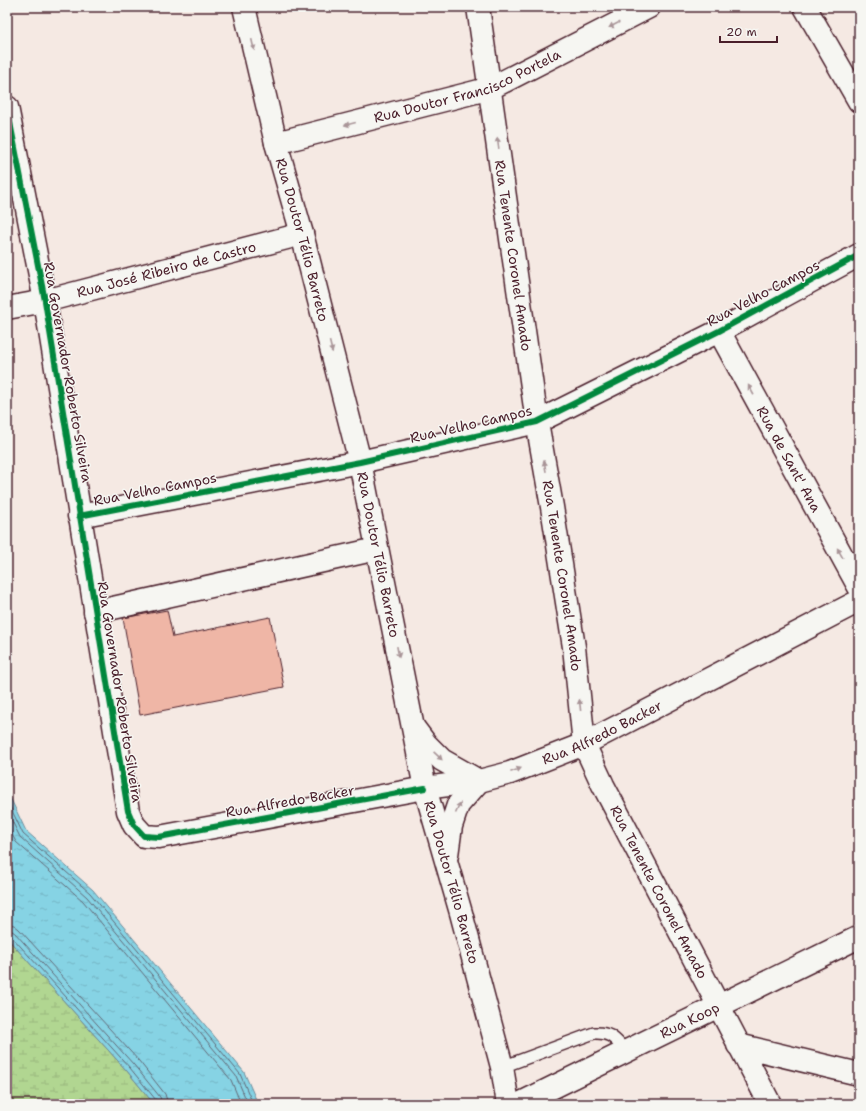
<svg xmlns="http://www.w3.org/2000/svg" width="866" height="1111" viewBox="0 0 866 1111" font-family="'Shantell Sans',sans-serif">
<defs>
<pattern id="wetland-marsh" width="20" height="14" patternUnits="userSpaceOnUse"><rect width="20" height="14" fill="#b1d691"/><path d="M1 5h8M5 5V1M11 12h8M15 12V8" fill="none" stroke="#9ab77d"/></pattern>
<pattern id="water-ripples" width="26" height="14" patternUnits="userSpaceOnUse"><rect width="26" height="14" fill="#86d3e4"/><path d="M2 4q2-2 4 0t4 0M15 11q2-2 4 0t4 0" fill="none" stroke="#75b5c4"/></pattern>
</defs>
<rect width="100%" height="100%" fill="#f5e9e3"/>
<filter id="ink" filterUnits="userSpaceOnUse"><feTurbulence type="fractalNoise" baseFrequency=".025" numOctaves="2"/><feDisplacementMap in="SourceGraphic" scale="8" xChannelSelector="R" yChannelSelector="G"/><feConvolveMatrix kernelMatrix="1 2 1 2 8 2 1 2 1" color-interpolation-filters="sRGB"/></filter>
<g filter="url(#ink)">
<path fill="url(#wetland-marsh)" stroke="#7e7a5e" d="M 7,938 L 127,1071 L 154,1104 L 7,1104 Z"/>
<path fill="url(#water-ripples)" stroke="#6e8b9a" d="M 7,791 L 26,831 L 93,890 L 244,1072 L 258,1104 L 154,1104 L 127,1071 L 7,938 Z"/>
<g fill="none" stroke-linecap="round" stroke-linejoin="round">
<path stroke="#626775" stroke-width="1" d="M 7,800 L 23,834 L 90,893 L 240,1074 L 253,1104
M 7,811 L 20,837 L 87,897 L 236,1076 L 248,1104
M 7,825 L 16,842 L 83,901 L 231,1080 L 241,1104
M 7,924 L 14,925 L 19,929 L 139,1061 L 165,1094 L 168,1104
M 7,930 L 12,931 L 15,933 L 134,1065 L 160,1097 L 162,1104
M 7,935 L 12,937 L 130,1068 L 156,1100 L 157,1104"/>
</g>
<path fill="#efb6a6" stroke="#4a1f2b" d="M 167,610 L 173,637 L 270,617 L 284,687 L 140,715 L 123,618 Z"/>
<g fill="none" stroke-linecap="round" stroke-linejoin="round">
<g stroke="#4a1f2b" stroke-width="14">
<path id="lane" d="M 502,1067 L 594,1033 C 612,1032 615,1040 627,1052"/>
</g>
<g stroke="#4a1f2b" stroke-width="25">
<g id="street">
<path d="M 805,7 L 859,101"/>
<path id="s1" d="M 7,308 L 45,301 L 302,234"/>
<path id="s2" d="M 719,331 L 859,587"/>
<path d="M 95,612 L 377,549"/>
<path id="s3" d="M 584,744 L 603,785 L 770,1104"/>
<path d="M 738,1045 L 859,1074"/>
<path id="s4" d="M 519,1104 L 859,937"/>
</g>
</g>
<g stroke="#4a1f2b" stroke-width="25">
<g id="secondary">
<path id="s5" d="M 244,7 L 276,143 L 302,234 L 360,462 L 425,788 L 461,913 L 502,1067 L 508,1104"/>
<path id="s6" d="M 478,7 L 537,422 L 552,507 L 574,647 L 584,744"/>
<path id="s7" d="M 7,107 L 45,301 L 128,811 L 134,825 L 144,836 L 159,837 L 425,788 L 479,781 L 510,773 L 584,744 L 859,601"/>
<path id="s8" d="M 276,143 L 491,88 L 649,7"/>
<path d="M 79,516 L 360,462 L 537,422 L 719,331 L 859,255"/>
<path d="M 414,728 L 426,744 L 442,760 L 479,781"/>
<path d="M 447,855 L 451,826 L 458,805 L 479,781"/>
</g>
</g>
<use href="#lane" stroke="#f6f6f2" stroke-width="11"/>
<use href="#street" stroke="#f6f6f2" stroke-width="22"/>
<use href="#secondary" stroke="#f6f6f2" stroke-width="22"/>
<g stroke="#f6f6f2" stroke-width="8">
<path id="cycleway" d="M 7,107 L 45,301 L 128,811 L 134,825 L 144,836 L 159,837 L 425,788
M 79,516 L 360,462 L 537,422 L 719,331 L 859,255"/>
</g>
<use href="#cycleway" stroke="#00873e" stroke-width="6"/>
</g>
<defs><path id="oneway-solid" d="M-6-.8H1V-3.2L6.5 0L1 3.2V.8H-6Z"/></defs>
<g fill="#a99598">
<use href="#oneway-solid" transform="translate(614 25) rotate(153)"/>
<use href="#oneway-solid" transform="translate(253 45) rotate(77)"/>
<use href="#oneway-solid" transform="translate(350 124) rotate(166)"/>
<use href="#oneway-solid" transform="translate(498 143) rotate(-98)"/>
<use href="#oneway-solid" transform="translate(331 347) rotate(76)"/>
<use href="#oneway-solid" transform="translate(751 390) rotate(-119)"/>
<use href="#oneway-solid" transform="translate(545 466) rotate(-100)"/>
<use href="#oneway-solid" transform="translate(840 553) rotate(-119)"/>
<use href="#oneway-solid" transform="translate(398 652) rotate(79)"/>
<use href="#oneway-solid" transform="translate(580 705) rotate(-96)"/>
<use href="#oneway-solid" transform="translate(438 756) rotate(43)"/>
<use href="#oneway-solid" transform="translate(516 770) rotate(-21)"/>
<use href="#oneway-solid" transform="translate(458 808) rotate(-66)"/>
</g>
</g>
<g text-anchor="middle" stroke-width="3" stroke-linejoin="round" paint-order="stroke">
<g font-size="14" fill="#4a1f2b" stroke="#f6f6f2">
<text dy="5" stroke="none"><textPath href="#s8" startOffset="200">Rua Doutor Francisco Portela</textPath></text>
<text dy="5" stroke="none"><textPath href="#s5" startOffset="240">Rua Doutor Télio Barreto</textPath></text>
<text dy="5" stroke="none"><textPath href="#s6" startOffset="251">Rua Tenente Coronel Amado</textPath></text>
<text dy="5" stroke="none"><textPath href="#s1" startOffset="164">Rua José Ribeiro de Castro</textPath></text>
<text transform="translate(763 293) rotate(-28)" y="5">Rua Velho Campos</text>
<text transform="translate(68 372) rotate(80)" y="5">Rua Governador Roberto Silveira</text>
<text transform="translate(471 424) rotate(-13)" y="5">Rua Velho Campos</text>
<text dy="5" stroke="none"><textPath href="#s2" startOffset="146">Rua de Sant' Ana</textPath></text>
<text transform="translate(155 489) rotate(-11)" y="5">Rua Velho Campos</text>
<text dy="5" stroke="none"><textPath href="#s5" startOffset="564">Rua Doutor Télio Barreto</textPath></text>
<text dy="5" stroke="none"><textPath href="#s6" startOffset="575">Rua Tenente Coronel Amado</textPath></text>
<text transform="translate(120 692) rotate(81)" y="5">Rua Governador Roberto Silveira</text>
<text dy="5" stroke="none"><textPath href="#s7" startOffset="1217">Rua Alfredo Backer</textPath></text>
<text transform="translate(290 801) rotate(-10)" y="5">Rua Alfredo Backer</text>
<text dy="5" stroke="none"><textPath href="#s5" startOffset="900">Rua Doutor Télio Barreto</textPath></text>
<text dy="5" stroke="none"><textPath href="#s3" startOffset="166">Rua Tenente Coronel Amado</textPath></text>
<text dy="5" stroke="none"><textPath href="#s4" startOffset="190">Rua Koop</textPath></text>
</g>
</g>
<rect width="866" height="1111" fill="none" stroke="#f6f6f2" stroke-width="24"/>
<rect x="12" y="12" width="842" height="1087" fill="none" stroke="#4a1f2b" stroke-width="1.5" filter="url(#ink)"/>
<path d="M720 36v6h57v-6" fill="none" stroke="#4a1f2b" stroke-width="2"/>
<text x="726" y="36" font-size="12" fill="#4a1f2b" stroke="#f6f6f2" stroke-width="3" paint-order="stroke">20 m</text>
</svg>
